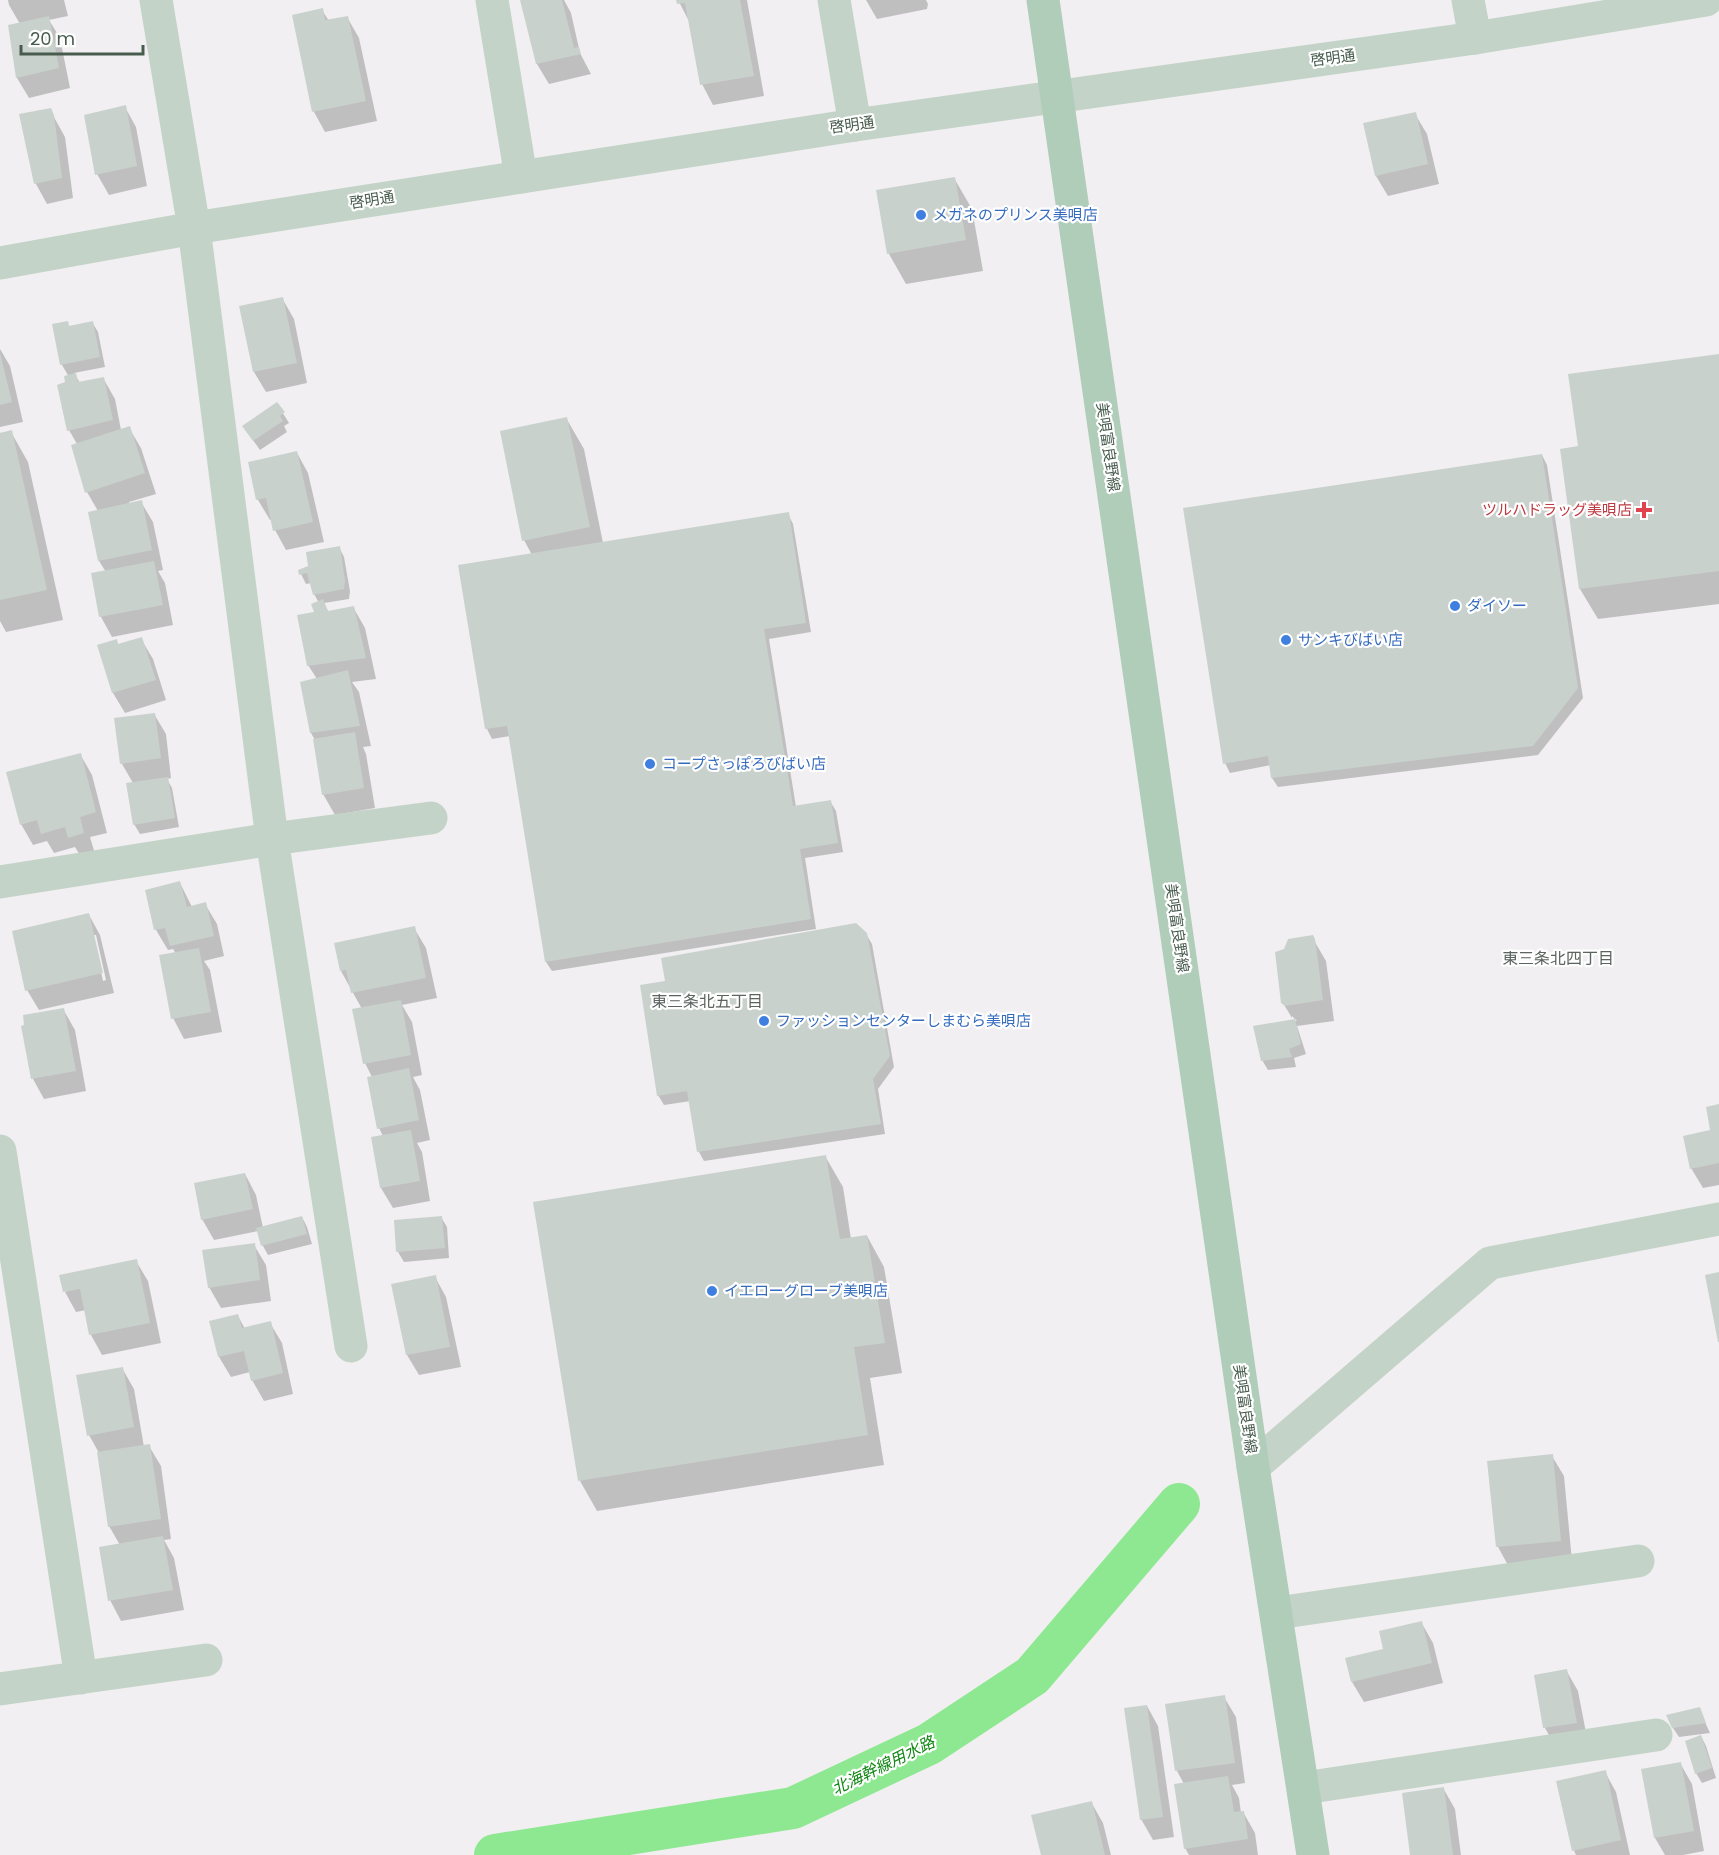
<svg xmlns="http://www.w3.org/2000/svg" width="1719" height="1855" viewBox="0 0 1719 1855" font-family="Poppins,'Noto Sans JP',sans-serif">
<rect width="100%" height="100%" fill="#f1eff1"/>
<path fill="#0003" fill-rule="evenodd" d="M 8,0 L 64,0 L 68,16 L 49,20 L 60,38 L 70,88 L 29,98 L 17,78 L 9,26 L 20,24 L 9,5 Z
M 526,0 L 564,0 L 571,13 L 580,53 L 591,74 L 549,84 L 537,64 L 522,1 Z
M 678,0 L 747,0 L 764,96 L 713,105 L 702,84 L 691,25 Z
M 866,0 L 926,0 L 928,4 L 927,9 L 877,19 Z
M 322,10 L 329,21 L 347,17 L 359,38 L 377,121 L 325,132 L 314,112 Z
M 125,107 L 136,127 L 147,186 L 109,195 L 97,174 Z
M 50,110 L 65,137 L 73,198 L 47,204 L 36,184 L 21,115 Z
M 1415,114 L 1427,134 L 1439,184 L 1388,196 L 1376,176 Z
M 954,178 L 972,209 L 983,271 L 906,284 L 889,254 L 878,191 Z
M 282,298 L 294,319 L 307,383 L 266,392 L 254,372 Z
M 92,322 L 98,332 L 105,367 L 74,373 L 80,383 L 103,378 L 115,399 L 121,430 L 129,428 L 141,448 L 156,494 L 129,502 L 129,505 L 141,502 L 153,522 L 163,570 L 158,571 L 165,583 L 173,625 L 112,637 L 101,617 L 93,574 L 106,572 L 99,561 L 98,511 L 87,492 L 77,444 L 69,430 L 67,383 L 69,377 L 62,365 L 53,325 L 67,323 L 70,327 Z
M 0,349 L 10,366 L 23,422 L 0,427 Z
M 1719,356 L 1719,604 L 1598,619 L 1580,589 L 1562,450 L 1580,448 Z
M 277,404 L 289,423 L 284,426 L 287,432 L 260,450 L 250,436 Z
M 566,418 L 584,449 L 603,543 L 788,514 L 793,524 L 811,632 L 769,639 L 796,807 L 830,801 L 836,811 L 843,852 L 805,858 L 816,929 L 552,971 L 546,962 L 510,736 L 492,739 L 487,729 L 460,566 L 532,555 L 524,540 Z
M 0,432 L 1,434 L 11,432 L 28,462 L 63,620 L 6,632 L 0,621 Z
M 297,453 L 308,473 L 324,542 L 286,550 L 275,530 L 272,519 L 270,520 L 258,500 L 250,463 Z
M 1542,455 L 1547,465 L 1583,698 L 1538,755 L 1278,787 L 1272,778 L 1271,765 L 1230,773 L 1225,763 Z
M 339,547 L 344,557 L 350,591 L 349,599 L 324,603 L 329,613 L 353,607 L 365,628 L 376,679 L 352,682 L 359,692 L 371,746 L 363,747 L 366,754 L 375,808 L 335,815 L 323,794 L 315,740 L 311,733 L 317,679 L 308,665 L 315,613 L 319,603 L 314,594 L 311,583 L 306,584 L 301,574 Z
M 141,639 L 153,659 L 166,700 L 125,713 L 113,693 L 116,641 L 119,645 Z
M 154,714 L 166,734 L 171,778 L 167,779 L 172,788 L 179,827 L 140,834 L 134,824 L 133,783 L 122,764 Z
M 80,754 L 92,775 L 107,833 L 90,837 L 95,854 L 81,857 L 75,847 L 54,853 L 47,841 L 33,845 L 21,824 Z
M 180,883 L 192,907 L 205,904 L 217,924 L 224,956 L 204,961 L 210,970 L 222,1032 L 184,1039 L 173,1018 L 176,954 L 173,949 L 168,950 L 156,930 Z
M 89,915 L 100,935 L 114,993 L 39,1010 L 27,990 ZM 93,935 L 96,935 L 106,980 L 103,981 Z
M 414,928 L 426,948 L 437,998 L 402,1005 L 412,1022 L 422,1075 L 413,1077 L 420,1090 L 430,1140 L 417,1143 L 422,1152 L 430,1201 L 393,1208 L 381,1188 L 383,1136 L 379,1128 L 372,1077 L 365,1063 L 362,1009 L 341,971 Z
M 866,934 L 872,944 L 894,1067 L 878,1089 L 885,1134 L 704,1161 L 699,1152 L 691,1101 L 664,1105 L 658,1095 L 666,983 Z
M 1312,937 L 1326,961 L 1334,1021 L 1297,1026 L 1306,1054 L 1294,1058 L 1296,1067 L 1268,1070 L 1262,1060 L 1293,1021 L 1297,1021 L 1292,1016 L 1292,1018 L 1283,1003 Z
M 63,1009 L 75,1030 L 86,1091 L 44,1099 L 33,1079 Z
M 1719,1106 L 1719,1185 L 1703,1188 L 1691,1168 L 1712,1131 Z
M 825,1156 L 843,1187 L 851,1239 L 867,1236 L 884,1267 L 902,1373 L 870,1378 L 884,1465 L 597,1511 L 580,1481 Z
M 245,1174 L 256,1195 L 263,1228 L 302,1217 L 307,1227 L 312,1244 L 268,1255 L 263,1246 L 258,1231 L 214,1240 L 202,1219 Z
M 441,1217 L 447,1227 L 449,1258 L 404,1262 L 398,1252 Z
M 254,1245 L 266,1265 L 271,1301 L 221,1308 L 209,1287 Z
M 136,1261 L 148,1281 L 161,1343 L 102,1355 L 91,1335 L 86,1310 L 76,1312 L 65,1292 Z
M 435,1277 L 446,1297 L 461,1367 L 419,1375 L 407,1355 Z
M 238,1316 L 245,1329 L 270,1323 L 282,1343 L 293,1394 L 264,1401 L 252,1380 L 250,1372 L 231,1377 L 219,1357 Z
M 122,1368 L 134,1389 L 144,1447 L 149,1446 L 161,1466 L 171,1539 L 164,1540 L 174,1558 L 184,1610 L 121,1621 L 110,1600 L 120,1545 L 109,1526 L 99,1453 L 89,1435 Z
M 1552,1456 L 1564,1476 L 1572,1561 L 1509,1567 L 1498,1547 L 1489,1462 Z
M 1421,1622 L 1433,1643 L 1443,1683 L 1364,1702 L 1352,1682 L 1385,1650 Z
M 1566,1670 L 1578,1691 L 1588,1743 L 1556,1748 L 1545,1728 L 1535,1676 Z
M 1224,1697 L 1236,1717 L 1245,1783 L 1232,1785 L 1239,1798 L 1241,1813 L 1243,1812 L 1255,1833 L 1258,1855 L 1189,1855 L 1185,1848 L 1184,1784 L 1177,1771 L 1167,1705 Z
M 1147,1706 L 1158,1726 L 1174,1837 L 1153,1840 L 1141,1819 Z
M 1699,1709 L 1710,1733 L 1679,1737 L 1673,1728 Z
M 1701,1736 L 1706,1746 L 1716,1778 L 1702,1783 L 1696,1773 Z
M 1680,1763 L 1692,1784 L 1704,1851 L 1683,1855 L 1665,1855 L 1655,1838 Z
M 1605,1772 L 1616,1792 L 1630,1855 L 1576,1855 L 1574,1851 Z
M 1443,1788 L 1455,1809 L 1461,1855 L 1412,1855 Z
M 1091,1802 L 1103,1823 L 1111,1855 L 1042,1855 Z"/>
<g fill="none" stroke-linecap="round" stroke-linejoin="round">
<path stroke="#8ee891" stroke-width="42" d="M 495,1855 L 793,1808 L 929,1744 L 1032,1676 L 1179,1504"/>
</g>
<path fill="#c9d1cd" d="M 520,0 L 562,0 L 574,48 L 579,47 L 581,54 L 536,64 Z
M 676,0 L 740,0 L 754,76 L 700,85 L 685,3 L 677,4 Z
M 323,8 L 325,20 L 348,16 L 366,101 L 312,112 L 292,15 Z
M 49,16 L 59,68 L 16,78 L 8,25 Z
M 126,105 L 137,166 L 95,175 L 84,115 Z
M 51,108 L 54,115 L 62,178 L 34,184 L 19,114 Z
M 1416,112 L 1428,164 L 1375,176 L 1363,123 Z
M 955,177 L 966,240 L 887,254 L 876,190 Z
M 283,297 L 297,363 L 253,372 L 239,306 Z
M 68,321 L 69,326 L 93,321 L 100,357 L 60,365 L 52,324 Z
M 0,353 L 12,402 L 0,405 Z
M 1719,354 L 1719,571 L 1579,589 L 1560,449 L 1578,446 L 1568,374 Z
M 76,373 L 78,382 L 104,377 L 113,420 L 67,431 L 57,385 L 65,382 L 64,376 Z
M 277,402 L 285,412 L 280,416 L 283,421 L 253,441 L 242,426 Z
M 567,417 L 590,527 L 522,541 L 500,431 Z
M 130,426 L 145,473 L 85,493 L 71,445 Z
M 12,430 L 47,590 L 0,600 L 0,433 Z
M 297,451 L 313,522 L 273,531 L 266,498 L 256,500 L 248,462 Z
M 1542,454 L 1578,688 L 1533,746 L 1271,778 L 1268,756 L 1223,764 L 1183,508 Z
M 142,500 L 152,550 L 98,561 L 88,512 Z
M 789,512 L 806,623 L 764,629 L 793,806 L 831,800 L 838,843 L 800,849 L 811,919 L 545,962 L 507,726 L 485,729 L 458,565 Z
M 340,546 L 345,581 L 344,589 L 313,595 L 307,573 L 299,575 L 298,570 L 308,566 L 306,552 Z
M 154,561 L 163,605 L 99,617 L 91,573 Z
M 323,599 L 328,611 L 354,606 L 366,658 L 307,666 L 297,615 L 314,612 L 311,604 Z
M 142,637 L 156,680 L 112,693 L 97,645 L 117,639 L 118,644 Z
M 348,670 L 360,726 L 310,733 L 300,682 Z
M 155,713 L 161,758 L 120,764 L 114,718 Z
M 355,732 L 364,788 L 322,795 L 313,739 Z
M 81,753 L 96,812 L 80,817 L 84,833 L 68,838 L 65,827 L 41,834 L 37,820 L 20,825 L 6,772 Z
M 168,777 L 175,818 L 133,825 L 126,783 Z
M 180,881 L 187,907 L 206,902 L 214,936 L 170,946 L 165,928 L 154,930 L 145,890 Z
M 89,913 L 103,973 L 25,991 L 12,931 Z
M 856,923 L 867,933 L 890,1056 L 873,1079 L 881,1124 L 697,1152 L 687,1091 L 657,1096 L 640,985 L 665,981 L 661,958 Z
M 415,926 L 426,978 L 351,993 L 346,970 L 340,971 L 334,943 Z
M 1313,935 L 1315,939 L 1323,1000 L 1285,1006 L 1281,1003 L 1275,952 L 1284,949 L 1288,939 Z
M 199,948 L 211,1012 L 171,1019 L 159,955 Z
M 401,1000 L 411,1055 L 363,1064 L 352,1009 Z
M 64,1008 L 76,1071 L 31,1079 L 21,1026 L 24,1025 L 23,1015 Z
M 1295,1019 L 1301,1044 L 1289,1049 L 1292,1057 L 1261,1061 L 1253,1026 Z
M 409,1068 L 419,1120 L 377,1129 L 367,1077 Z
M 1719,1104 L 1719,1163 L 1690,1169 L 1683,1136 L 1710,1130 L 1706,1107 Z
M 411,1130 L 420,1181 L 380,1188 L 371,1137 Z
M 826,1155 L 840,1239 L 867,1235 L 885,1343 L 854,1347 L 868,1435 L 578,1481 L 533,1202 Z
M 245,1173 L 253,1209 L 201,1220 L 194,1183 Z
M 302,1216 L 307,1234 L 261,1246 L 256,1228 Z
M 442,1216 L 445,1248 L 396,1252 L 394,1220 Z
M 255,1243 L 260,1280 L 208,1288 L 202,1250 Z
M 137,1259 L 150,1323 L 89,1335 L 80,1289 L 63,1292 L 59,1275 Z
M 1719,1272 L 1719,1342 L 1718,1342 L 1705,1275 Z
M 436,1275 L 450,1347 L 406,1355 L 391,1284 Z
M 238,1314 L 242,1328 L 271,1321 L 283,1373 L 251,1381 L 244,1351 L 218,1357 L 209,1321 Z
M 123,1367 L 134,1427 L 87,1436 L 76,1375 Z
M 150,1444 L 161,1519 L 108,1527 L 97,1452 Z
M 1553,1454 L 1561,1541 L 1496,1547 L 1487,1461 Z
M 163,1536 L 173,1590 L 108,1601 L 99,1547 Z
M 1422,1621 L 1432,1663 L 1351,1682 L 1345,1658 L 1383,1649 L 1379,1631 Z
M 1567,1669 L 1577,1723 L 1543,1728 L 1534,1675 Z
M 1225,1695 L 1235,1763 L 1175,1771 L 1165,1704 Z
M 1147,1705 L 1163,1817 L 1140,1820 L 1124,1708 Z
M 1700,1707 L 1706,1723 L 1672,1728 L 1666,1715 Z
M 1701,1735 L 1712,1768 L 1695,1774 L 1685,1741 Z
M 1681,1762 L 1694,1831 L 1654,1838 L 1641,1769 Z
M 1606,1770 L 1621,1840 L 1572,1851 L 1556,1781 Z
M 1228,1776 L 1234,1812 L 1244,1811 L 1248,1839 L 1184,1849 L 1174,1784 Z
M 1444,1787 L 1453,1855 L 1410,1855 L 1402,1793 Z
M 1092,1801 L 1105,1855 L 1041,1855 L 1031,1815 Z"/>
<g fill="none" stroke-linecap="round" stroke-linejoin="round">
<path stroke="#c3d3c7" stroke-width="33" d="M 156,0 L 194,228 L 272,839 L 351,1346
M 492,0 L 521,177
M 834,0 L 855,125
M 1468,0 L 1475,38
M 0,882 L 272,839 L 431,818
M 0,1151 L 81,1678
M 1253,1467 L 1490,1263 L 1719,1219
M 1277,1613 L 1638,1561
M 0,1689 L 206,1660
M 1304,1788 L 1656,1735"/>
<path stroke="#c3d3c7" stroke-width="33" d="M 0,263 L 194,228 L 855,125 L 1475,38 L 1706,0"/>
<path stroke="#b0cdb9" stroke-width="33" d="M 1043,0 L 1253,1467 L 1313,1855"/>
</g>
<g fill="#3f7fe0" stroke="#fff" stroke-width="2">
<circle cx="921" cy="215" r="6"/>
<circle cx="1455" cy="606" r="6"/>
<circle cx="1286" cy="640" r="6"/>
<circle cx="650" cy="764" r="6"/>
<circle cx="764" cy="1021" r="6"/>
<circle cx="712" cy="1291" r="6"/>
</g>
<path fill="#e0444e" stroke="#fff" stroke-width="2" d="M1641 501h6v6h6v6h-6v6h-6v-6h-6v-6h6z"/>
<g text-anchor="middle" stroke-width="4.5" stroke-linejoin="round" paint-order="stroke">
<g font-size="15" fill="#485c4e" stroke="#fff">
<text transform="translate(1333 58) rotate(-8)" y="5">啓明通</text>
<text transform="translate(852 125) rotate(-8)" y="5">啓明通</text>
<text transform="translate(372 200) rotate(-9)" y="5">啓明通</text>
<text transform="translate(1108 447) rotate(82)" y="5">美唄富良野線</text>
<text transform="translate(1177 928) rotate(82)" y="5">美唄富良野線</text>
<text transform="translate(1245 1409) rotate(82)" y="5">美唄富良野線</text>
</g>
<g font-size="15" fill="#366cbe" stroke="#fff" text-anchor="start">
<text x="933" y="220">メガネのプリンス美唄店</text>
<text x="1467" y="611">ダイソー</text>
<text x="1298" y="645">サンキびばい店</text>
<text x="662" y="769">コープさっぽろびばい店</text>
<text x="776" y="1026">ファッションセンターしまむら美唄店</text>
<text x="724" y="1296">イエローグローブ美唄店</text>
</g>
<g font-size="15" fill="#be3a42" stroke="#fff" text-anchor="end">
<text x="1632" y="515">ツルハドラッグ美唄店</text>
</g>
<g font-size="16" fill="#5c645f" stroke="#fff">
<text x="1558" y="964">東三条北四丁目</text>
<text x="707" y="1007">東三条北五丁目</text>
</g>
<g font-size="16" font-style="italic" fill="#128716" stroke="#fff">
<text transform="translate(883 1765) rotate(-26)" y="6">北海幹線用水路</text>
</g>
</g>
<path d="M21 45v9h122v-9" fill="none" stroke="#485c4e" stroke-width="3"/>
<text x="30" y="45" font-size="18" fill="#485c4e" stroke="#ffffff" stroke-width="4.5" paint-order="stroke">20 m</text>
</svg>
